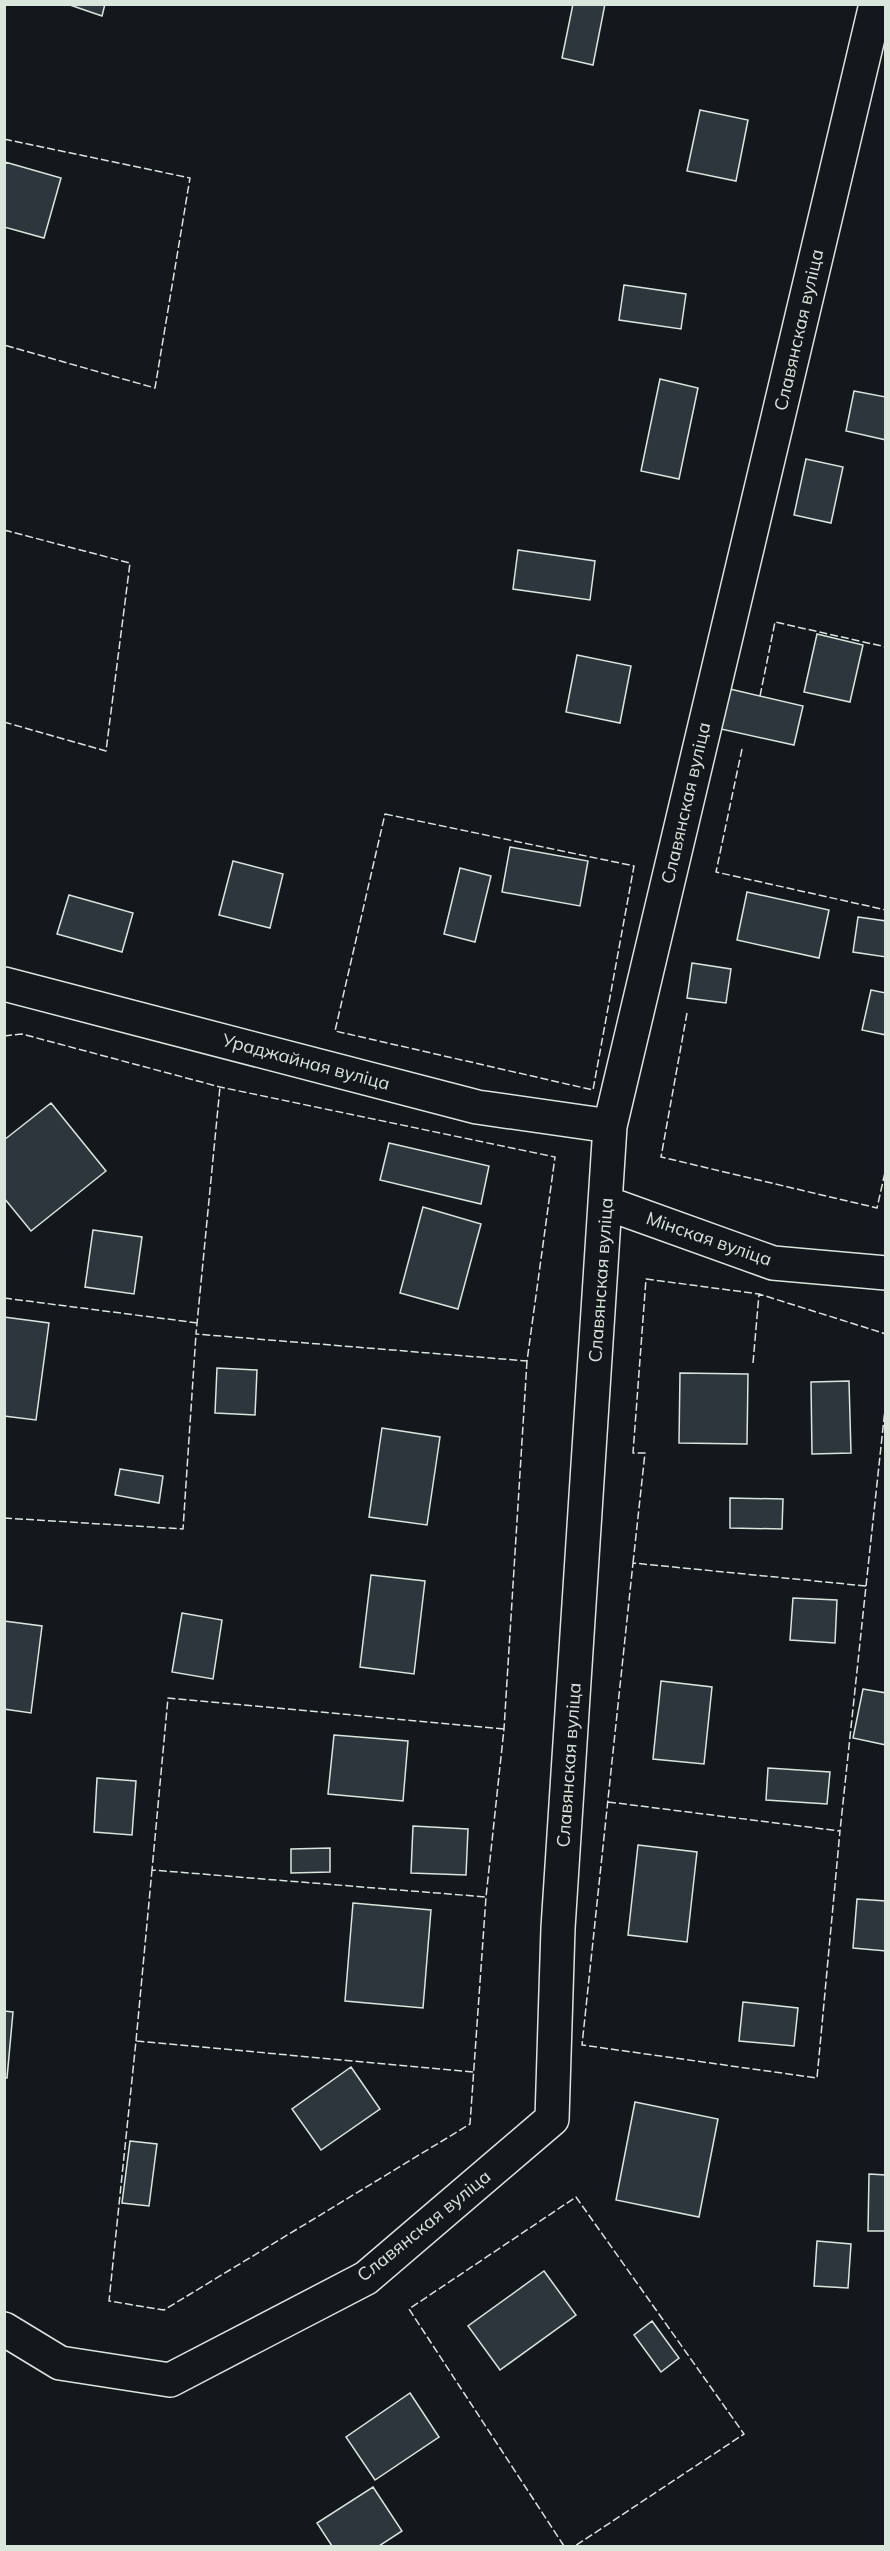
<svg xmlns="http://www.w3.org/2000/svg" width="890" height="2551" viewBox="0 0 890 2551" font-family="Mulish,sans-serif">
<rect width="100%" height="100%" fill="#14181c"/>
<path fill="#2c363c" stroke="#d8e6dc" stroke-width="1.5" d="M 67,4 L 105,4 L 102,16 Z
M 573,4 L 605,4 L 593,65 L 562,58 Z
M 700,110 L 748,120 L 736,181 L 687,171 Z
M 5,162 L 61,178 L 44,238 L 4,227 Z
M 624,285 L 686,294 L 681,329 L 619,320 Z
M 660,379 L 698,388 L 679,479 L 641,471 Z
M 854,391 L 886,397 L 886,440 L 846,431 Z
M 806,459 L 843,467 L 831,523 L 794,515 Z
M 518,550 L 595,561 L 590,600 L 513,589 Z
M 817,634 L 863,645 L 850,702 L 804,692 Z
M 577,655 L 631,666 L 620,723 L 566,712 Z
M 730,689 L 803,706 L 794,745 L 721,729 Z
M 510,847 L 588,861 L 580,906 L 502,892 Z
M 233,861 L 283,874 L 270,928 L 219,915 Z
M 460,868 L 491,876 L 475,942 L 444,934 Z
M 747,892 L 829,910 L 819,958 L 737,940 Z
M 69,895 L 133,913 L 122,952 L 57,934 Z
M 858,917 L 886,921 L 886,957 L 853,952 Z
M 692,963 L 731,969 L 726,1003 L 687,998 Z
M 871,990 L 886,993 L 886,1035 L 862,1030 Z
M 51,1103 L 106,1171 L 31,1231 L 4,1198 L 4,1140 Z
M 389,1143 L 489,1166 L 481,1204 L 380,1180 Z
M 423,1207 L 481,1224 L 458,1309 L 400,1293 Z
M 93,1230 L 142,1237 L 134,1294 L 85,1287 Z
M 4,1317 L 49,1323 L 36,1420 L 4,1416 Z
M 217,1368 L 257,1370 L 255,1415 L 215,1413 Z
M 680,1373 L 748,1374 L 747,1444 L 679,1443 Z
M 849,1381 L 851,1453 L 812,1454 L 811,1382 Z
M 382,1428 L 440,1437 L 427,1525 L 369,1517 Z
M 120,1469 L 163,1476 L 159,1503 L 115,1495 Z
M 730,1498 L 783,1499 L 782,1529 L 730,1528 Z
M 371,1575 L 425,1581 L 414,1674 L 360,1667 Z
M 793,1598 L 837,1600 L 835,1643 L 790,1640 Z
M 182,1613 L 222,1620 L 213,1679 L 172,1672 Z
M 4,1621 L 42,1626 L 31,1713 L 4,1709 Z
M 661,1681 L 712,1687 L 704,1764 L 653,1759 Z
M 863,1689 L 886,1693 L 886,1745 L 853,1738 Z
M 334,1735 L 408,1741 L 403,1801 L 328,1794 Z
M 768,1768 L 830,1772 L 827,1804 L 766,1800 Z
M 97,1778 L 136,1781 L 132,1835 L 94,1832 Z
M 413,1826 L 468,1829 L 466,1875 L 411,1873 Z
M 638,1845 L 697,1852 L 687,1942 L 628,1935 Z
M 330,1848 L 330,1872 L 291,1873 L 291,1849 Z
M 857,1899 L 886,1901 L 886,1951 L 853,1948 Z
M 353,1903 L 431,1910 L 423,2008 L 345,2001 Z
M 743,2002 L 798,2008 L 794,2046 L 739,2041 Z
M 4,2011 L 13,2012 L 7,2078 L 4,2078 Z
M 351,2067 L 380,2109 L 321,2150 L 292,2109 Z
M 635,2102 L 718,2119 L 699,2217 L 616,2200 Z
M 130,2141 L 157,2144 L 149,2206 L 122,2203 Z
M 869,2174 L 886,2175 L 886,2231 L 868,2231 Z
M 817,2241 L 851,2244 L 848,2288 L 814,2286 Z
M 544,2271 L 576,2315 L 500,2370 L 468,2326 Z
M 652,2321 L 679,2358 L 661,2372 L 634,2335 Z
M 410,2393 L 439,2437 L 375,2480 L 346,2437 Z
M 373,2487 L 402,2531 L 379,2546 L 332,2546 L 317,2523 Z"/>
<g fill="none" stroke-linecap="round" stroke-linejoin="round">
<g stroke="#d8e6dc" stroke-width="36">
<path id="street" d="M 4,984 L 477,1107 L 610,1126
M 606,1203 L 773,1263 L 886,1273
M 4,2329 L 60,2363 L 170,2380 L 366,2278 L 552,2119 L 558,1928 L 610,1126 L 876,4"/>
</g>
<use href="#street" stroke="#14181c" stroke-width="33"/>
<path stroke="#d8e6dc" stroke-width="1.5" stroke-dasharray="8 3" stroke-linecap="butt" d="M 4,139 L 190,178 L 155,388 L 4,345
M 4,530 L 130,563 L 106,751 L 4,722
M 760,696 L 775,622 L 886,647
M 742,749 L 716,872 L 886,910
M 385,814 L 634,866 L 593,1090 L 335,1031 Z
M 687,1013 L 661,1157 L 877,1208 L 886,1168
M 4,1036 L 22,1034 L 220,1087 L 555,1157 L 527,1361 L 196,1334 L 220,1087
M 4,1298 L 198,1323
M 753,1363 L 759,1294 L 886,1334
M 4,1518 L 183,1529 L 196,1334
M 633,1563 L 645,1453 L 633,1453 L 646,1279 L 759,1294
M 866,1586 L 886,1400
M 504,1729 L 168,1698 L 152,1870 L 486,1897 L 504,1729 L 527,1361
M 608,1802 L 840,1831 L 817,2078 L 582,2045 L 633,1563 L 866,1586 L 840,1831
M 136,2041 L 152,1870
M 473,2072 L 136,2041 L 109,2301 L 164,2310 L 470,2124 L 486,1897
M 564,2546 L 409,2309 L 576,2197 L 744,2434 L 575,2546"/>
</g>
<g text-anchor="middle" stroke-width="4.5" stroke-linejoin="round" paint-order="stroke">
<g font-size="18" fill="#d8e6dc" stroke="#14181c">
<text transform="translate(799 330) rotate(-77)" y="6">Славянская вуліца</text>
<text transform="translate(686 803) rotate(-77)" y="6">Славянская вуліца</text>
<text transform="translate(306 1062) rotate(15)" y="6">Ураджайная вуліца</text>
<text transform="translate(709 1239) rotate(19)" y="6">Мінская вуліца</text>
<text transform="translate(601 1280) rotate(-86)" y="6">Славянская вуліца</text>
<text transform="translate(569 1765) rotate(-86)" y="6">Славянская вуліца</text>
<text transform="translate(424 2226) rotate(-39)" y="6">Славянская вуліца</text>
</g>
</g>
<rect width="890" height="2551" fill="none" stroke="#d8e6dc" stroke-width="12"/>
</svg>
